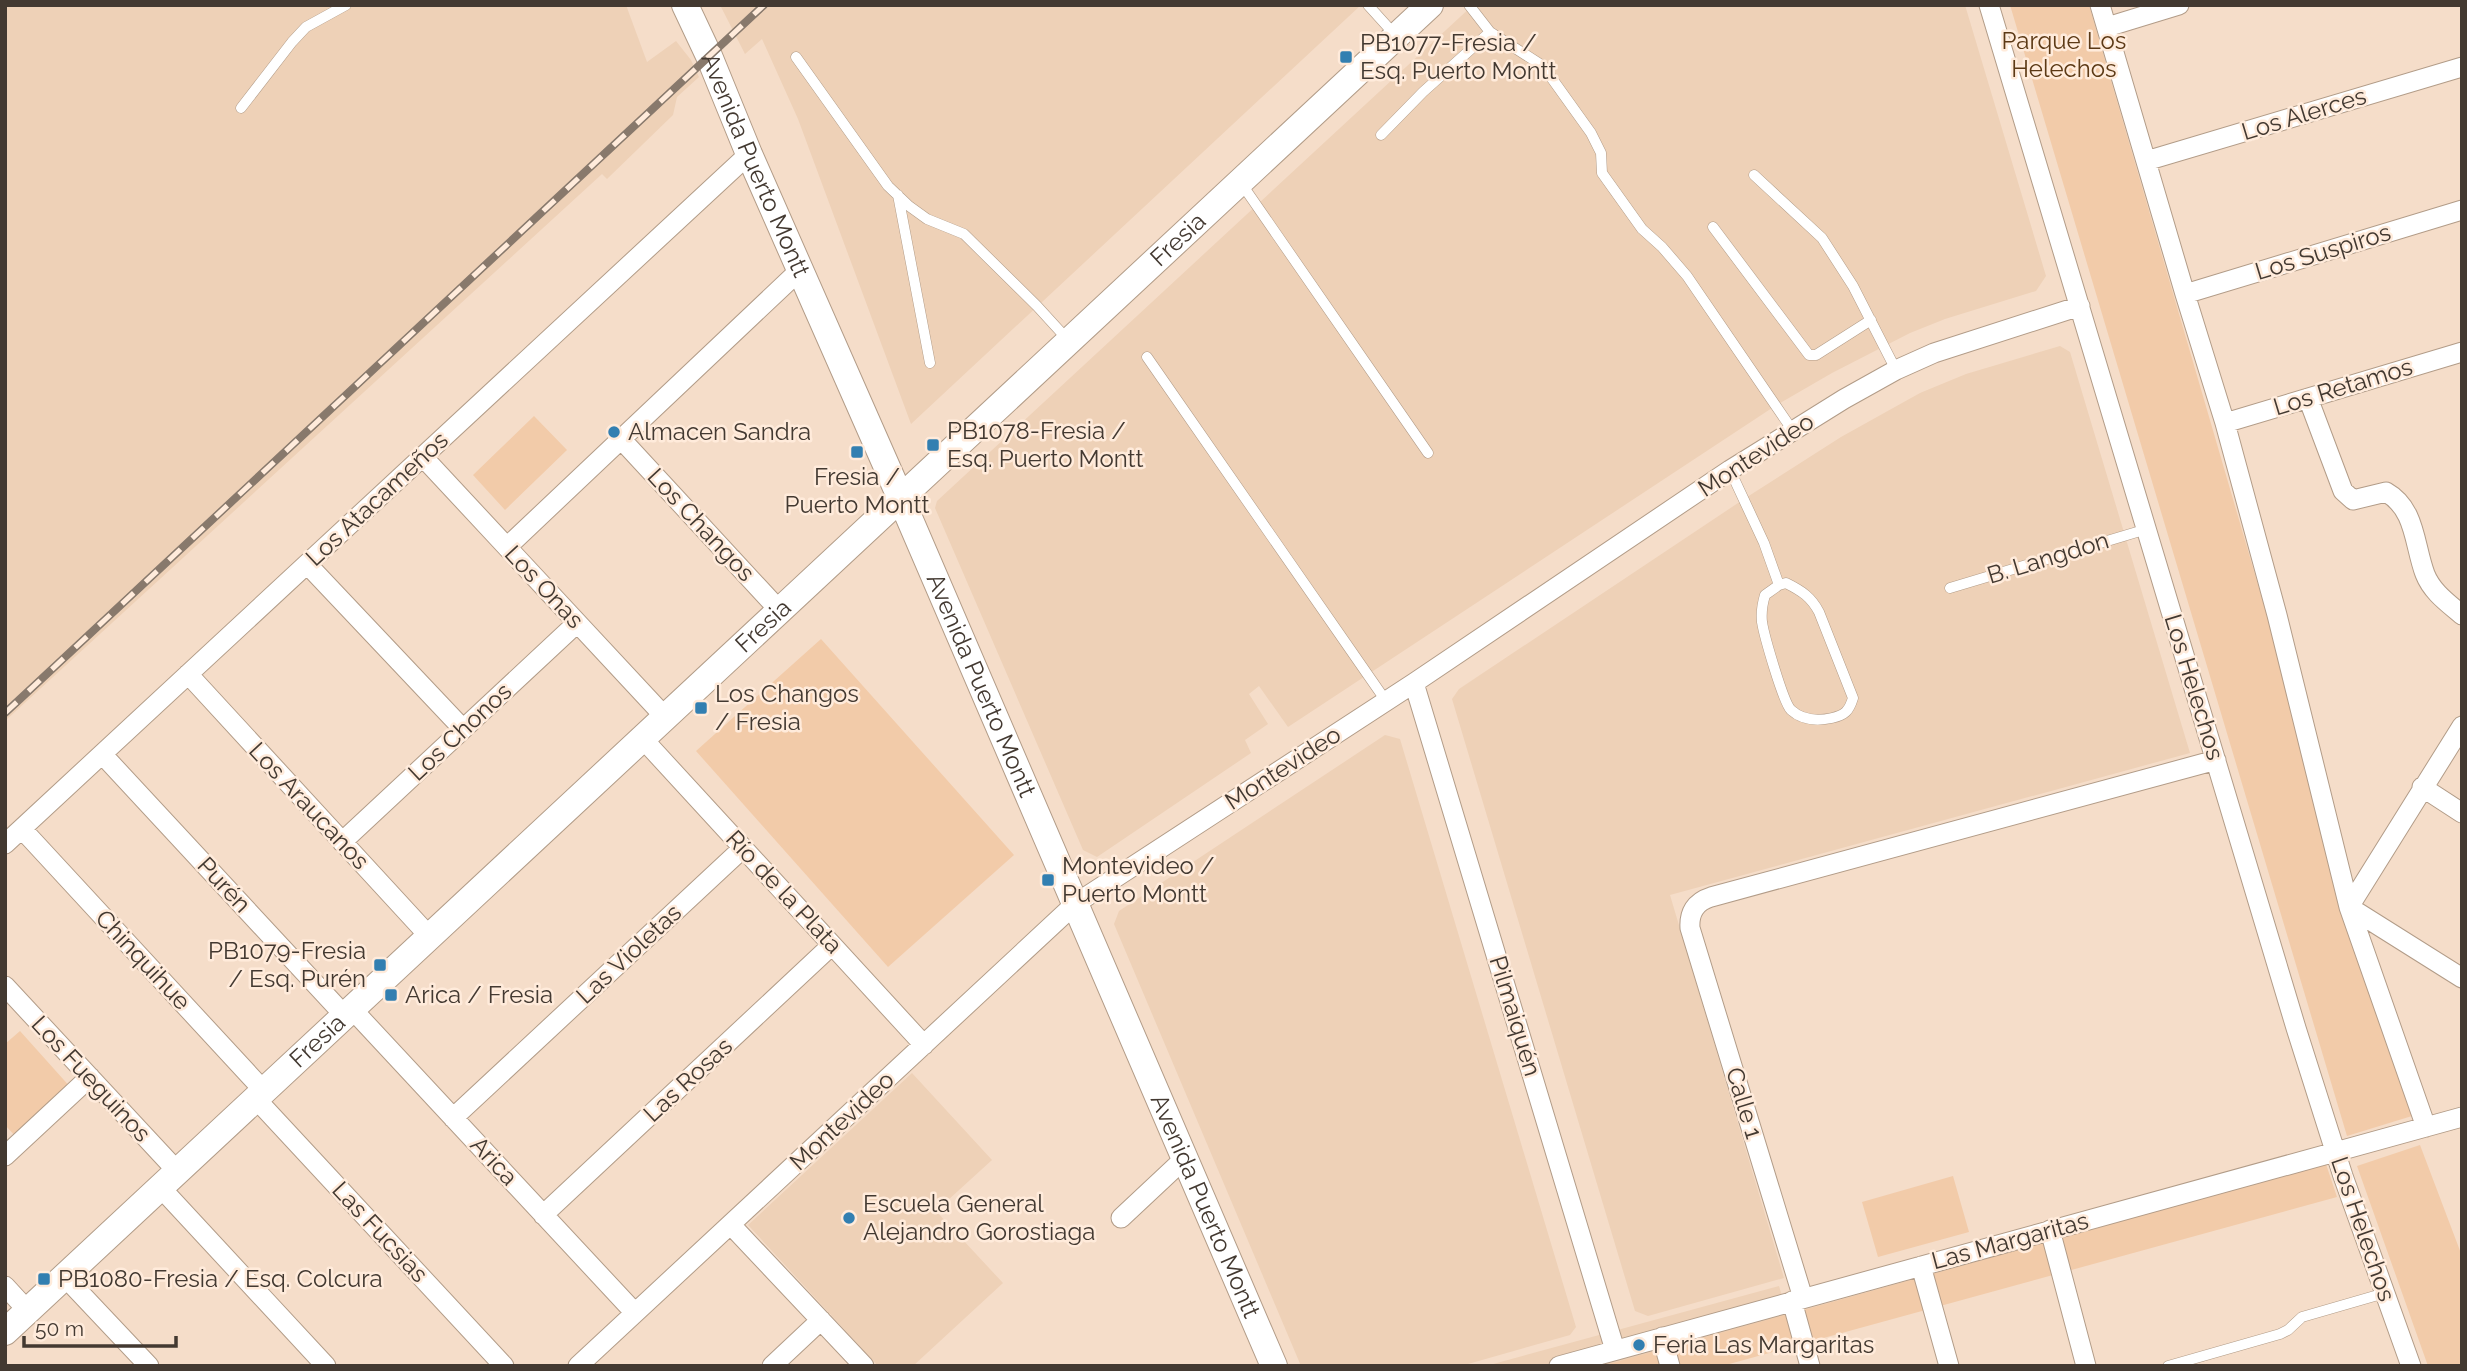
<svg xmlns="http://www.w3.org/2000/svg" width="2467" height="1371" viewBox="0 0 2467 1371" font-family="Raleway,sans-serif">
<rect width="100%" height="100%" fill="#f5ddc9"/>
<path fill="#eed1b7" d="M 5,5 L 626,5 L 647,62 L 676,41 L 691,60 L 699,77 L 677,97 L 673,115 L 607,179 L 602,174 L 5,721 Z
M 720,5 L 1361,5 L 911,424 L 798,119 L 762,39 L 745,54 Z
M 1473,5 L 1965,5 L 2046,276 L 2036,291 L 1945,319 L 1910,333 L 1832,373 L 1775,406 L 1288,727 L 1259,686 L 1249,694 L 1268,724 L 1245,740 L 1251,753 L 1097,857 L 1083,850 L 935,508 L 937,501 Z
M 2060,346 L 2070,352 L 2190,753 L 1670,895 L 1784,1278 L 1648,1316 L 1635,1311 L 1452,699 L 1459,689 L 1744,499 L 1841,437 L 1920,393 L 1966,374 Z
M 1385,735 L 1400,739 L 1576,1327 L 1570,1335 L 1461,1366 L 1301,1366 L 1114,924 L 1119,911 Z
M 912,1073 L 992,1160 L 936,1211 L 1003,1283 L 913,1366 L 878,1366 L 748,1225 Z
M 1779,1286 L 1790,1323 L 1638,1366 L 1486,1366 Z"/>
<path fill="#f2cba9" d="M 2010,5 L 2089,5 L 2300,729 L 2338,904 L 2412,1116 L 2347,1136 Z
M 534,416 L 567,450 L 505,510 L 473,475 Z
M 821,639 L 1014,855 L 888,967 L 696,751 Z
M 20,1031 L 72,1089 L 18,1139 L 5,1125 L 5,1044 Z
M 2420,1145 L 2462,1256 L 2462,1366 L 2428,1366 L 2357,1166 Z
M 2326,1164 L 2337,1197 L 1722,1366 L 1602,1366 Z
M 1953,1176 L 1969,1232 L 1878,1257 L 1862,1202 Z"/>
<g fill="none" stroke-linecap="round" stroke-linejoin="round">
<g stroke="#b29c88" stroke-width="11">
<path id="lane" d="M 1368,5 L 1396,36
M 1490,32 L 1543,66 L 1591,133 L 1601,153 L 1602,173 L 1642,229 L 1662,247 L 1687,276 L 1793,431
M 796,57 L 888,186 L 909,206 L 927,219 L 964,234 L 1037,306 L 1068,340
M 241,108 L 292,42 L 306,27 L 346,5
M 1381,135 L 1423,92 L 1490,32 L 1469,5
M 1754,175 L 1822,238 L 1853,286 L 1896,370
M 1241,183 L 1428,453
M 898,195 L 930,363
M 1713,227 L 1809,355 L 1816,355 L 1871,320
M 1147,357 L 1386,701
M 1730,470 L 1764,543 L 1779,585
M 1786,583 C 1802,591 1811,597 1819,612 L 1853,698 C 1849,711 1845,715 1832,718 C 1818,721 1802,720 1791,710 C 1783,702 1764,635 1762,622 C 1761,613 1762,605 1765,595 L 1779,585 Z
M 1950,588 L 2147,529
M 2168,1366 L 2280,1334 L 2288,1330 L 2302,1317 L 2385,1293"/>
</g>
<g stroke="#b29c88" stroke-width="21">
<path id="street" d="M 1989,5 L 2296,1028 L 2343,1176 L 2411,1366
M 2100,5 L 2185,294 L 2225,423 L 2277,615 L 2349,907 L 2426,1127
M 2107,27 L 2179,5
M 2146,161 L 2462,67
M 2185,294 L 2462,210
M 2308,398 L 2343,491 L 2353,500 L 2386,492 C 2416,509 2414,545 2425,574 C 2432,592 2448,603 2462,615
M 2225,423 L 2462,352
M 621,439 L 780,611
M 423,457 L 666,718
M 507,547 L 800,270
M 307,564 L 463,729
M 188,674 L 430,937
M 1414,683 L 1615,1350
M 2462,726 L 2349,907 L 2462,978
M 643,739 L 924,1045
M 102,754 L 345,1016
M 2422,787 L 2462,813
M 22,829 L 264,1091
M 342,842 L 577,623
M 5,844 L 749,154
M 5,986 L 178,1172
M 352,1009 L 635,1313
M 256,1099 L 504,1366
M 453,1118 L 743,848
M 5,1156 L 90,1077
M 161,1188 L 326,1366
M 543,1215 L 832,945
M 1121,1218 L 1184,1159
M 731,1225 L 864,1366
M 2050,1230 L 2086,1366
M 1921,1266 L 1949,1366
M 65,1277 L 149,1366
M 5,1286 L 28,1311
M 1803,1298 L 1690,928 C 1689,913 1695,902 1711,897 L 2216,760
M 1792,1301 L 1810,1366
M 1662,1337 L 1670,1366
M 578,1366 L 1075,904 L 1414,683 L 1730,470 L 1844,399 L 1896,370 L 1934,353 L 2080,306
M 772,1366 L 821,1320
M 1559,1366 L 2462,1117"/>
</g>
<g stroke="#b29c88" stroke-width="28">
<g id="secondary">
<path id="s1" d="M 685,5 L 709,56 L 749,154 L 901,499 L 1274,1366"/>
<path id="s2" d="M 5,1332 L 1430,5"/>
</g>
</g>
<use href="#lane" stroke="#fff" stroke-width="10"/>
<use href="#street" stroke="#fff" stroke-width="19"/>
<use href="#secondary" stroke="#fff" stroke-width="26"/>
<g stroke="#88796c" stroke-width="8">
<path id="rail" d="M 5,713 L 764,5"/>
</g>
<use href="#rail" stroke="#ffebdb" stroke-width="5" stroke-dasharray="16" stroke-linecap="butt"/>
</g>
<g fill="#327fb1" stroke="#ffebdb" stroke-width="2.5">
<rect x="1339" y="50" width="14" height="14" rx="3.5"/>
<circle cx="614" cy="432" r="7"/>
<rect x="926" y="438" width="14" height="14" rx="3.5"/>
<rect x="850" y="445" width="14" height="14" rx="3.5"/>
<rect x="694" y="701" width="14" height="14" rx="3.5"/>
<rect x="1041" y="873" width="14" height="14" rx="3.5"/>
<rect x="373" y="958" width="14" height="14" rx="3.5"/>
<rect x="384" y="988" width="14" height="14" rx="3.5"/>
<circle cx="849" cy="1218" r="7"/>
<rect x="37" y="1272" width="14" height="14" rx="3.5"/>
<circle cx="1639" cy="1345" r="7"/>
</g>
<g text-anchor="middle" stroke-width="5" stroke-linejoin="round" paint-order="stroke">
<g font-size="24" fill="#5c3915" stroke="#ffebdb">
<text x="2064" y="49">Parque Los<tspan x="2064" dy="28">Helechos</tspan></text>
</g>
<g font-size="24" fill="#433931" stroke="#ffebdb" text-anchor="start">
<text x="1360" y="51">PB1077-Fresia /<tspan x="1360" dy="28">Esq. Puerto Montt</tspan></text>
<text x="947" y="439">PB1078-Fresia /<tspan x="947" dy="28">Esq. Puerto Montt</tspan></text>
<text x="628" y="440">Almacen Sandra</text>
<text x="857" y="485" text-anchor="middle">Fresia /<tspan x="857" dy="28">Puerto Montt</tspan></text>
<text x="715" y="702">Los Changos<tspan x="715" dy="28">/ Fresia</tspan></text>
<text x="1062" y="874">Montevideo /<tspan x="1062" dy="28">Puerto Montt</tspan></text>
<text x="366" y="959" text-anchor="end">PB1079-Fresia<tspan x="366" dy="28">/ Esq. Purén</tspan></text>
<text x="405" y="1003">Arica / Fresia</text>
<text x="863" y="1212">Escuela General<tspan x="863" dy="28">Alejandro Gorostiaga</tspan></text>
<text x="58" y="1287">PB1080-Fresia / Esq. Colcura</text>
<text x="1653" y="1353">Feria Las Margaritas</text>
</g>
<g font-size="24" fill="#433931" stroke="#ffebdb">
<text transform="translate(2304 114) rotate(-17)" y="8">Los Alerces</text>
<text dy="8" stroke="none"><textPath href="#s1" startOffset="175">Avenida Puerto Montt</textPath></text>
<text dy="8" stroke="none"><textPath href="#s2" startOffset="1603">Fresia</textPath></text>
<text transform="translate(2323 252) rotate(-17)" y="8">Los Suspiros</text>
<text transform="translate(2343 387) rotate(-17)" y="8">Los Retamos</text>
<text transform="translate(1756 455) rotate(-33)" y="8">Montevideo</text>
<text transform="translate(377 499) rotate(-43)" y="8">Los Atacameños</text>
<text transform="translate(701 525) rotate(47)" y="8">Los Changos</text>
<text transform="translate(2048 558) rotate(-17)" y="8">B. Langdon</text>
<text transform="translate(544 587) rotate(47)" y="8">Los Onas</text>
<text dy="8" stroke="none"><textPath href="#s2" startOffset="1036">Fresia</textPath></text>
<text dy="8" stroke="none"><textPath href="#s1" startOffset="742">Avenida Puerto Montt</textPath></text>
<text transform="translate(2194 687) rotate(73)" y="8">Los Helechos</text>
<text transform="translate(460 732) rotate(-43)" y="8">Los Chonos</text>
<text transform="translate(1283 768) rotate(-33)" y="8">Montevideo</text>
<text transform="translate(309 806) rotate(47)" y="8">Los Araucanos</text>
<text transform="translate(224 885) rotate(47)" y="8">Purén</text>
<text transform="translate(784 892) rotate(47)" y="8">Río de la Plata</text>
<text transform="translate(629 954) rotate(-43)" y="8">Las Violetas</text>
<text transform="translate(143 960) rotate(47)" y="8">Chinquihue</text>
<text transform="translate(1515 1016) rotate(73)" y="8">Pilmaiquén</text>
<text dy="8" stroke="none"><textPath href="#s2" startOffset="427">Fresia</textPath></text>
<text transform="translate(91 1079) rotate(47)" y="8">Los Fueguinos</text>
<text transform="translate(688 1080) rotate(-43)" y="8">Las Rosas</text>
<text transform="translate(1744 1103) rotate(73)" y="8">Calle 1</text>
<text transform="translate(842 1121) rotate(-43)" y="8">Montevideo</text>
<text transform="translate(494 1161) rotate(47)" y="8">Arica</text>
<text dy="8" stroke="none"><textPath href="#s1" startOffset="1309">Avenida Puerto Montt</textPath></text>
<text transform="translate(2363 1229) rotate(71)" y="8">Los Helechos</text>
<text transform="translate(380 1232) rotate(47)" y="8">Las Fucsias</text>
<text transform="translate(2010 1241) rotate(-15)" y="8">Las Margaritas</text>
</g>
</g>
<rect width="2467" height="1371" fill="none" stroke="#433931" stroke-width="14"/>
<path d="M24 1336v10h152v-10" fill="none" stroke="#433931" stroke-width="3.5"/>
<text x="35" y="1336" font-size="21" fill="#433931" stroke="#ffebdb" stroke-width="5" paint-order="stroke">50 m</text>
</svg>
